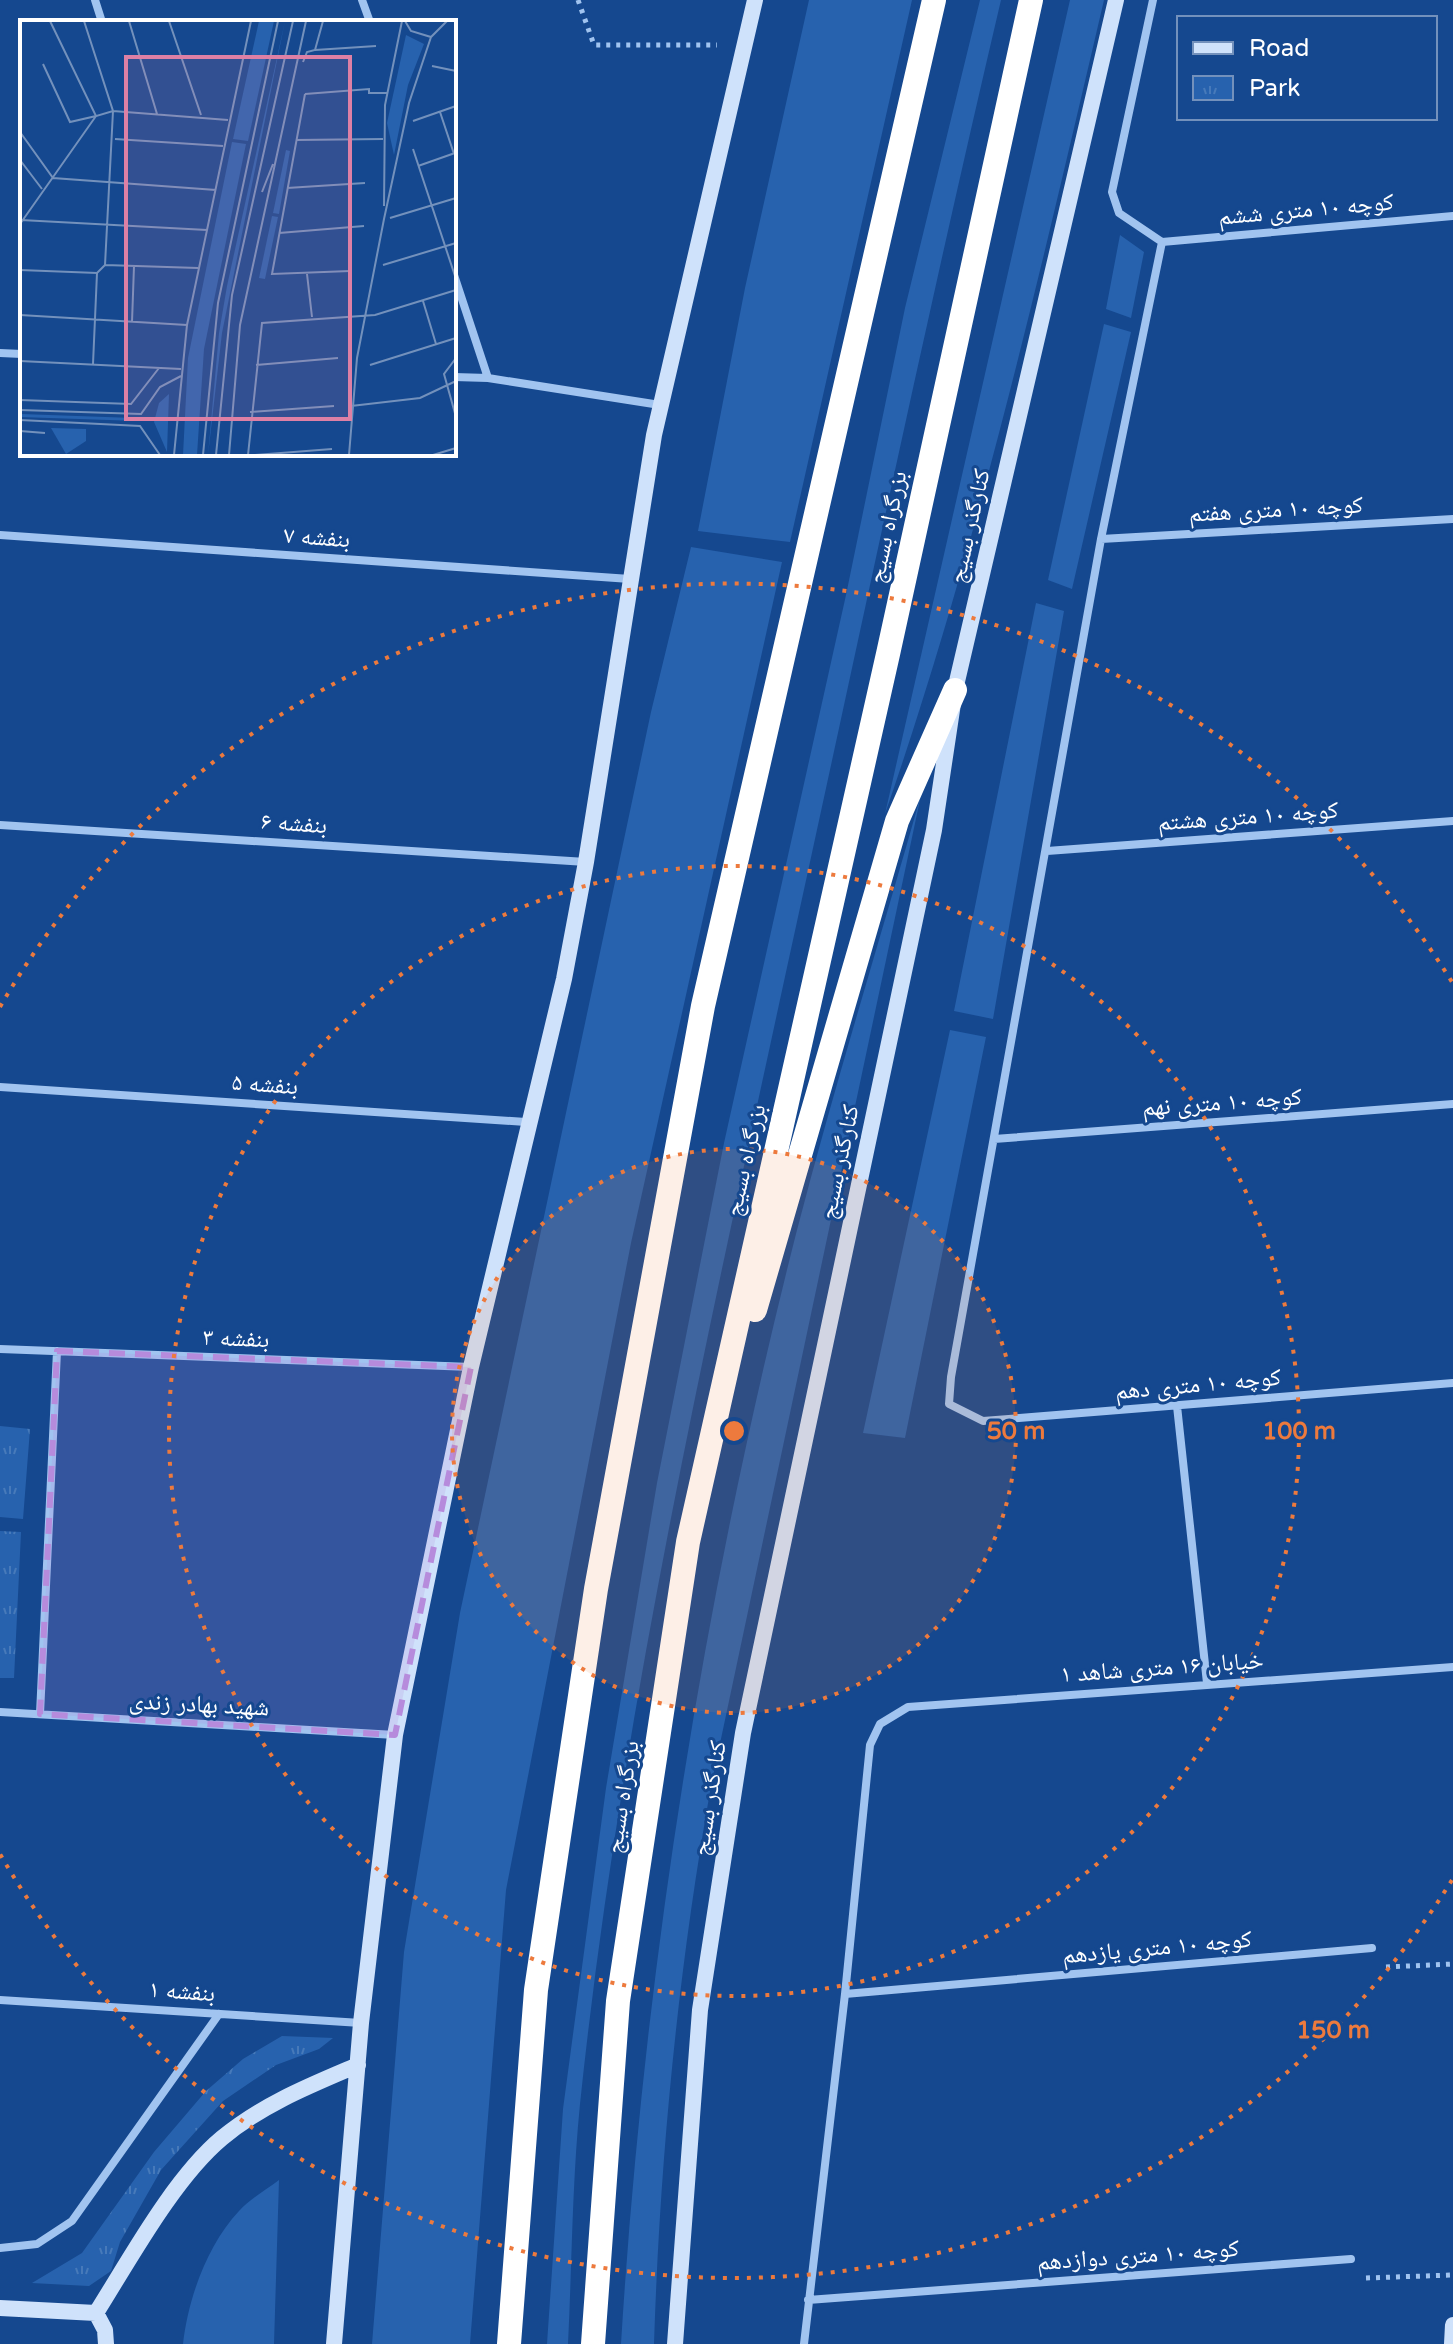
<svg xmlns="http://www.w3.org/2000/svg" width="1453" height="2344" viewBox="0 0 1453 2344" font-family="'Varela Round','Noto Naskh Arabic',sans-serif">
<defs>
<pattern id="park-tufts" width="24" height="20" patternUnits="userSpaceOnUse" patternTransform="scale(2)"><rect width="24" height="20" fill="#2762ae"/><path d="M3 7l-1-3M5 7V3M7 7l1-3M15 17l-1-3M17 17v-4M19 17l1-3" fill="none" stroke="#477aba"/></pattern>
</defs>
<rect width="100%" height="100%" fill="#15488f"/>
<path fill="#2762ae" d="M 809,0 L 912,0 L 790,542 L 698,531 L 745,288 Z
M 980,0 L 1001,0 C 925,323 857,648 786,972 C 705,1347 620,1722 580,2104 C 572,2184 572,2264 568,2344 L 547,2344 L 563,2109 L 606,1788 L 657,1483 L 724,1143 L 846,595 L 905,308 Z
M 1070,0 L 1104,0 C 1040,274 977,548 885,814 Z
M 1120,235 L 1144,252 L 1131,318 L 1106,309 Z
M 1104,324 L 1131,332 L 1072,589 L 1048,580 Z
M 691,547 L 782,562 L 631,1243 L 506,1890 L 470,2344 L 372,2344 L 404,1952 L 460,1613 L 651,712 Z
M 1036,603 L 1064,611 L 993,1019 L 954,1011 Z
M 921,795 L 711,1786 C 678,1971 660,2157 654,2344 L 621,2344 C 644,1969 704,1595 797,1230 C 835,1084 880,940 921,795 Z
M 950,1030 L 986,1037 L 905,1438 L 863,1433 Z
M 279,2180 L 274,2344 L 183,2344 C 188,2299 207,2245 239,2211 C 250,2199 266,2190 279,2180 Z"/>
<path fill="url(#park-tufts)" d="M 0,1426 L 30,1429 L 23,1519 L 0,1517 Z
M 0,1531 L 21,1532 L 14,1678 L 0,1678 Z
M 282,2036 L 333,2038 L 319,2049 L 276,2065 L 223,2101 L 161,2170 L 120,2242 L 111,2271 L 89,2286 L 32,2283 L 82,2253 L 154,2152 L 206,2091 L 243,2059 Z"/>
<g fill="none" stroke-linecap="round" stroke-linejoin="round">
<path stroke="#a1c4f0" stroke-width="5" stroke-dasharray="4 6" stroke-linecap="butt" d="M 578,0 L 594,45 L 717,45
M 1386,1967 L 1453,1964
M 1366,2278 L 1453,2275"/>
<path stroke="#a1c4f0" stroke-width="8" d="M 95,0 L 102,22
M 362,0 L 370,22
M 1153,0 L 1112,192 L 1119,213 L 1162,242
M 1162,242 L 1101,539 L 951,1377 L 949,1404 L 983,1421 L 1453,1383
M 1162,242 L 1453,216
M 454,275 L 488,378
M 0,353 L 22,354
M 454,377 L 488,378 L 660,405
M 0,535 L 630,579
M 1101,539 L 1453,519
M 0,825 L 586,862
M 1047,851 L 1453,821
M 0,1087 L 526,1122
M 994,1139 L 1453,1104
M 0,1349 L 471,1367
M 1177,1406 L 1207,1683
M 0,1712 L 395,1735
M 40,1714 L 57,1351
M 845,1994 L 1372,1948
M 0,2000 L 361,2023
M 0,2248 L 37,2244 L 72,2221 L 219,2014
M 808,2300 L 1351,2259
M 804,2344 L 845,1994 L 870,1745 L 880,1724 L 908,1707 L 1453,1667"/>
<path stroke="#cfe2fb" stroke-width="16" d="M 0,2308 L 96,2313 C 130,2259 174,2178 222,2138 C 263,2104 311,2085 358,2065
M 96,2313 L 105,2330 L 106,2344
M 334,2344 L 361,2023 L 395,1735 L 471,1367 L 564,979 L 586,862 L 654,435 L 755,0
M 675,2344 L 700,2010 L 743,1733 L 934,830 L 955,690 L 1116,0
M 1452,2344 L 1453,2325"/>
<path stroke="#fff" stroke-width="24" d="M 755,1310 L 897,821 L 955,690
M 509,2344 L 536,1990 L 596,1589 L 703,1006 L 934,0
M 593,2344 L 618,2001 L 688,1542 L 888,654 L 1031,0"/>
</g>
<path fill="#b68bdc" fill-opacity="0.2" stroke="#b68bdc" stroke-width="6" stroke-dasharray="16 10" stroke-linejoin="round" d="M 57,1351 L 471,1367 L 395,1735 L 40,1714 Z"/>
<circle cx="734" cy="1431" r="282" fill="#ed7a3d" fill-opacity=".12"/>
<g fill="none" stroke="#ed7a3d" stroke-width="4" stroke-dasharray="4 8">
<circle cx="734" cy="1431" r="282"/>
<circle cx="734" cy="1431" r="565"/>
<path d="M1452 1880A847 847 0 0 1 0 1854M0 1007A847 847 0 0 1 1452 982"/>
</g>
<g text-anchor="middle" stroke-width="6" stroke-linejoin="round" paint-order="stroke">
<g font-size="24" fill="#fff" stroke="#15488f">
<text transform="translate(1306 209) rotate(-5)" y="8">کوچه ۱۰ متری ششم</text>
<text transform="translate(1276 509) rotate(-3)" y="8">کوچه ۱۰ متری هفتم</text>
<text transform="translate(969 526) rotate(-77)" y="8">کنارگذر بسیج</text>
<text transform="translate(887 527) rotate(-78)" y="8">بزرگراه بسیج</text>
<text transform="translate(317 537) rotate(4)" y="8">بنفشه ۷</text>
<text transform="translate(1248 816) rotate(-4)" y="8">کوچه ۱۰ متری هشتم</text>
<text transform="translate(294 823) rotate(4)" y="8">بنفشه ۶</text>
<text transform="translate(265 1084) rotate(4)" y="8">بنفشه ۵</text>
<text transform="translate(1222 1102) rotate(-4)" y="8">کوچه ۱۰ متری نهم</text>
<text transform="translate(745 1160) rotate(-77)" y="8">بزرگراه بسیج</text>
<text transform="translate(839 1162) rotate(-78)" y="8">کنارگذر بسیج</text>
<text transform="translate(236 1338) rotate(2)" y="8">بنفشه ۳</text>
<text transform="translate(1198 1384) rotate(-5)" y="8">کوچه ۱۰ متری دهم</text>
<text transform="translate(1162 1667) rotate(-4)" y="8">خیابان ۱۶ متری شاهد ۱</text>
<text transform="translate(199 1704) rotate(3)" y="8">شهید بهادر زندی</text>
<text transform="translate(622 1797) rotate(-81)" y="8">بزرگراه بسیج</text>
<text transform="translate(709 1798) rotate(-81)" y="8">کنارگذر بسیج</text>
<text transform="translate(1157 1947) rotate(-5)" y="8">کوچه ۱۰ متری یازدهم</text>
<text transform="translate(182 1991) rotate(4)" y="8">بنفشه ۱</text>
<text transform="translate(1138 2255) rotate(-4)" y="8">کوچه ۱۰ متری دوازدهم</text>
</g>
</g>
<g transform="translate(20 20)">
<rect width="436" height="436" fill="#15488f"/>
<path d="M 239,1 L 254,1 L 228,121 L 213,119 ZM 265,1 L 202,313 L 188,435 L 199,313 L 207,266 ZM 386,15 L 404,24 L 388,65 L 374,135 L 367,103 ZM 212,122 L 226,124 L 184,329 L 177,435 L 163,435 L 168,338 ZM 266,130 L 270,131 L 259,194 L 253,193 ZM 252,196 L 258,197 L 245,259 L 239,258 ZM 149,374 L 147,432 L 134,402 L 139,383 ZM 1,394 L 114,398 L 118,401 L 0,397 Z" fill="#2762ae"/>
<path d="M 31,408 L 66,409 L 66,421 L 46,434 Z" fill="#2762ae"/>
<path fill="none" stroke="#7391bc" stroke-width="2" d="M 109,1 L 137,94M 149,1 L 181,95M 385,1 L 391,11 L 411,17 L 427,1M 295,30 L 356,26M 283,42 L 287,32 L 295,30 L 303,1M 23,44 L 50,102 L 76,96 L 30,1M 412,46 L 436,51M 285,74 L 252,254 L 330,251M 285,74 L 349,69 L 349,73 L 368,73M 420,92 L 434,134M 393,101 L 436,86M 0,112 L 33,158 L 196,170M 95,119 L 203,126M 276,120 L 363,119M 393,129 L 436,259M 0,140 L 22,169M 398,146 L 435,133M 267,168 L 345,163M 242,172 L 253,144M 364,186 L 365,85 L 382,1M 370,198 L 436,178M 1,200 L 187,210M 0,204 L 76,96 L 93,91 L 208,100M 259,213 L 344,206M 85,245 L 178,248M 363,245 L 436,223M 0,250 L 77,253 L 85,245 L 93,91 L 64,1M 287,254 L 292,297M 403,281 L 416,324M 0,295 L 167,305M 112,302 L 114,246M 436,338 L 424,354 L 436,397M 0,341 L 161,349M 73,344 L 77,253M 236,345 L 318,338M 350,345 L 436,318M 0,380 L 111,384 L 139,348M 331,386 L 400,378 L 436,361M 0,390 L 121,394 L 140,367 L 161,356M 230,392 L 314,386M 0,400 L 120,406 L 140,435M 0,411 L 25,413M 154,435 L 167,305 L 231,1M 183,435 L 198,283 L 258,1M 196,435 L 212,275 L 273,1M 209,435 L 220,305 L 286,1M 228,435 L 242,303 L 355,295 L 436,270M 235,435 L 312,429M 329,435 L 337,338 L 364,199 L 389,83 L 411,17M 413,435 L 436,428"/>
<path fill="#dd80a5" fill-opacity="0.15" stroke="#dd80a5" stroke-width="4" d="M 106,37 L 330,37 L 330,399 L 106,399 Z"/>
<rect width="436" height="436" fill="none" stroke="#fff" stroke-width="4"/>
</g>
<circle cx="734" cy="1431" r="12" fill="#ed7a3d" stroke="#15488f" stroke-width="4"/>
<g font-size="24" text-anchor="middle" font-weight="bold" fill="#ed7a3d" stroke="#15488f" stroke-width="6" stroke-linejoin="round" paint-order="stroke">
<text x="1016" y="1439">50 m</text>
<text x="1299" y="1439">100 m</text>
<text x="1333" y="2038">150 m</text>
</g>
<rect x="1177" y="16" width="260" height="104" fill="#15488f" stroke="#7391bc" stroke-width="2"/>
<rect x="1193" y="42" width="40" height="12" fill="#cfe2fb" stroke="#7391bc" stroke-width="2"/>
<text x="1249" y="56" font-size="24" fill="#ffffff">Road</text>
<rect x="1193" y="76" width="40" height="24" fill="url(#park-tufts)" stroke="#7391bc" stroke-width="2"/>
<text x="1249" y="96" font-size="24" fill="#ffffff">Park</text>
</svg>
